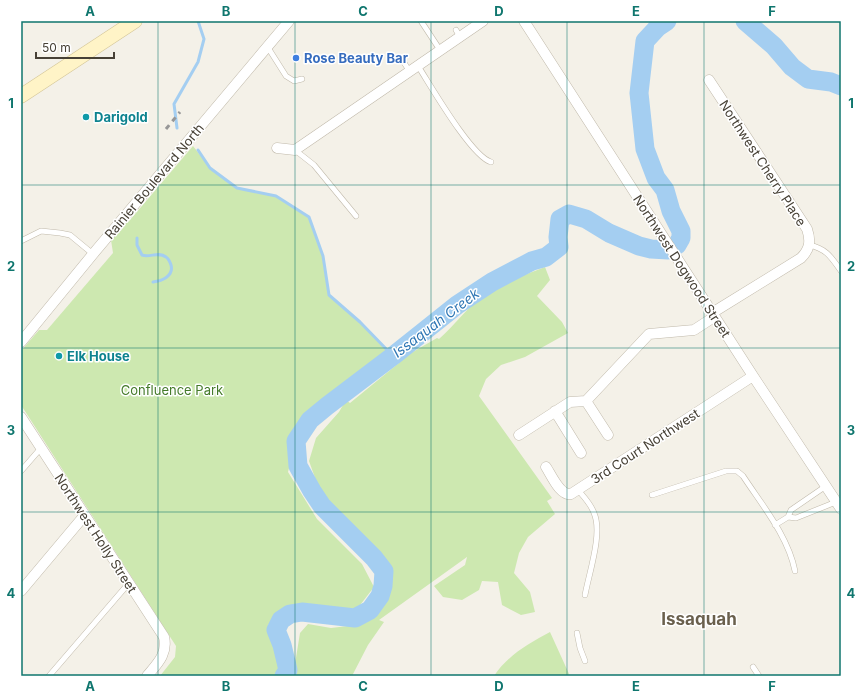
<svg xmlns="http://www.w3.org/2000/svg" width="862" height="697" viewBox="0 0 862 697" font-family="Inter,sans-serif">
<rect width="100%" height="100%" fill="#f4f1e8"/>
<path fill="#cde8b0" d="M 193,146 L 210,168 L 237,188 L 276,196 L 309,217 L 323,256 L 329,295 L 360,322 L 393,356 L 327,406 L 310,420 L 296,441 L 288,472 L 317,519 L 362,564 L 374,587 L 357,609 L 332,608 L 305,603 L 286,607 L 268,625 L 281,665 L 274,676 L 160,676 L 175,657 L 176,646 L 21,405 L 21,351 L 39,330 L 47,330 L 113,253 L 111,240 L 123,225 L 130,220 Z
M 545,267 L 550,280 L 537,296 L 562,322 L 568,333 L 525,357 L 501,365 L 486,379 L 479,396 L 552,498 L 547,501 L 555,514 L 528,537 L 519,553 L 514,573 L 530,592 L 535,612 L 521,615 L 502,605 L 498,582 L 482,581 L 479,590 L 462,600 L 443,597 L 434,586 L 465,565 L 467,557 L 379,620 L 384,622 L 368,645 L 352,676 L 288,676 L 294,670 L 300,633 L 308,624 L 331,628 L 356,625 L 382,604 L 389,585 L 387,563 L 344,520 L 319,489 L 309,461 L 316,438 L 339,412 L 346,400 L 350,403 L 411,353 L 437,338 L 439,339 C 455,325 468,306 486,294 C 503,281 526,275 545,267 Z
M 550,632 L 570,676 L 494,676 C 507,656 529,643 550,632 Z"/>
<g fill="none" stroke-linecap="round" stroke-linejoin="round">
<path stroke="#a4cef1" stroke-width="3" d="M 177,128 L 174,104 L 198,62 L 204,39 L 198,21
M 198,150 L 210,168 L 237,188 L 276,196 L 309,217 L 323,256 L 329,295 L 360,322 L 393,356
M 137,238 L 137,245 L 142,255 C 150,258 158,251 166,257 C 169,259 170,262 171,265 C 174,276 162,281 153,282"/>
<path stroke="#a4cef1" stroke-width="19" d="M 745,21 L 774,46 L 792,67 L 808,79 L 831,82 L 841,86
M 284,676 L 288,670 L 282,645 L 276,630 L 281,620 L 290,614 L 302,612 L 355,618 L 370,610 L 380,596 L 383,586 L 384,571 L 374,558 L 322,506 L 312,491 L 298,466 L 296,441 L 310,420 L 327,406 L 393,356 L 457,305 L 492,282 L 532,261 L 546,257 L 559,247 L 558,237 L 560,219 L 569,214 L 586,219 L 609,233 L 639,246 L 651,249 L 668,250 L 677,245 L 681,238 L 681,231 L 671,211 L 665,190 L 656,178 L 645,149 L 639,93 L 645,41 L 658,27 L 667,21"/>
<g stroke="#c0b9aa" stroke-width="6">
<path id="service" d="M 421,21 L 440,50
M 456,30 L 460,37
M 267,46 L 286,76 L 294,81 L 302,79
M 403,61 L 410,72
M 418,66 C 431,86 471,156 491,162
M 295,150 L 314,165 L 356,216
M 21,241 L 41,231 L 60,233 L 70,235 L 93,254
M 809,245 C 827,249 831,257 841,271
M 21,471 L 41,448
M 578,490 C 584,497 591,504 594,513 C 603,533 589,573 585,595
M 652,495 L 726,471 L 737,471 L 743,476 C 762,505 788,536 795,571
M 788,517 L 796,518 L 841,500
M 775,525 L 788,517 L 791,510 L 826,486
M 577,633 L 580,648 L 585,661
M 753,667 L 759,676
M 49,676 L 129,583"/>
</g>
<g stroke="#c0b9aa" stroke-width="11">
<path id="minor" d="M 524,21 L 753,376 L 841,509
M 709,80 L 807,229 C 811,241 810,249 801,258 L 712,313
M 277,148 L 295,150 L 483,21
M 21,342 L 93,254 L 289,21
M 586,401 L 608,435
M 555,411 L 581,453
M 21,417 L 164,637 C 168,654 157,664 147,676
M 519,435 L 570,402 L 586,401 L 649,334 L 694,330 L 714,317
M 546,467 C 552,476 560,496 571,494 L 753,376
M 21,591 L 84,516"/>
</g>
<g stroke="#d4c697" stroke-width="15">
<path id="secondary" d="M 21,96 L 135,21"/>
</g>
<use href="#service" stroke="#fff" stroke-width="5"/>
<use href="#minor" stroke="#fff" stroke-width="10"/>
<use href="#secondary" stroke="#fff4c7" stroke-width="14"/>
<path stroke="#979797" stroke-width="3" stroke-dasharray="5 5" stroke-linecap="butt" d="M 166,129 L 180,112"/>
</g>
<path fill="none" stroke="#0f766e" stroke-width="1" stroke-opacity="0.55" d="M 158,21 L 158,676M 295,21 L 295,676M 431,21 L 431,676M 567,21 L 567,676M 704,21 L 704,676M 21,185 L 841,185M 21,348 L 841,348M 21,512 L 841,512"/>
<circle fill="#3f7fe0" stroke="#fff" stroke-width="1.5" cx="296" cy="58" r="4"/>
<g fill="#0f9aa8" stroke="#fff" stroke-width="1.5">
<circle cx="86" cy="117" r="4"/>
<circle cx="59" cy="356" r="4"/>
</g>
<g text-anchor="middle" stroke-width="3" stroke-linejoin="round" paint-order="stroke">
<g font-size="13" font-weight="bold" fill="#366cbe" stroke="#fff" text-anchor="start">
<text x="304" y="63">Rose Beauty Bar</text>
</g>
<g font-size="13" font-weight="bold" fill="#0d838f" stroke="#fff" text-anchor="start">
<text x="94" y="122">Darigold</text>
<text x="67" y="361">Elk House</text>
</g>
<g font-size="13" fill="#474136" stroke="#fff">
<text transform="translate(763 163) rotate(57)" y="5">Northwest Cherry Place</text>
<text transform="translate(154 181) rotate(-50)" y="5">Rainier Boulevard North</text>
<text transform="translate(682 266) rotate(57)" y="5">Northwest Dogwood Street</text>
<text transform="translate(645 446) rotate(-33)" y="5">3rd Court Northwest</text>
<text transform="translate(96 533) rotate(57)" y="5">Northwest Holly Street</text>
</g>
<g font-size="13" fill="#447a29" stroke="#fff">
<text x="172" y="395">Confluence Park</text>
</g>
<g font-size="14" font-style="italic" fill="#2e76b4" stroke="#fff">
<text transform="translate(436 323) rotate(-37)" y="5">Issaquah Creek</text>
</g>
<g font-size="17" font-weight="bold" fill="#6a604d" stroke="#fff">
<text x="699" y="625">Issaquah</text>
</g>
</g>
<rect width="862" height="697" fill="none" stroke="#ffffff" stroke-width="44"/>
<path d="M36 52v6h78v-6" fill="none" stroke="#474136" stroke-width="2"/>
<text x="42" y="52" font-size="12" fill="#474136" stroke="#ffffff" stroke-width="3" paint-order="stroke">50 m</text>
<rect x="22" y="22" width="818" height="653" fill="none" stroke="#0f766e" stroke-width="1.5"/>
<g font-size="13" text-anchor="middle" font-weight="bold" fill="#0f766e">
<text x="90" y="16">A</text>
<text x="226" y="16">B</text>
<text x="363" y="16">C</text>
<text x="499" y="16">D</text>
<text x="636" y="16">E</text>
<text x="772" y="16">F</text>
<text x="11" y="108">1</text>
<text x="851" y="108">1</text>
<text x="11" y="271">2</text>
<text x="851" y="271">2</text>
<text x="11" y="435">3</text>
<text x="851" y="435">3</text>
<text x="11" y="598">4</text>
<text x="851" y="598">4</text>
<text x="90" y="691">A</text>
<text x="226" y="691">B</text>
<text x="363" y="691">C</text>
<text x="499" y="691">D</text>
<text x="636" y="691">E</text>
<text x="772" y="691">F</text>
</g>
</svg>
